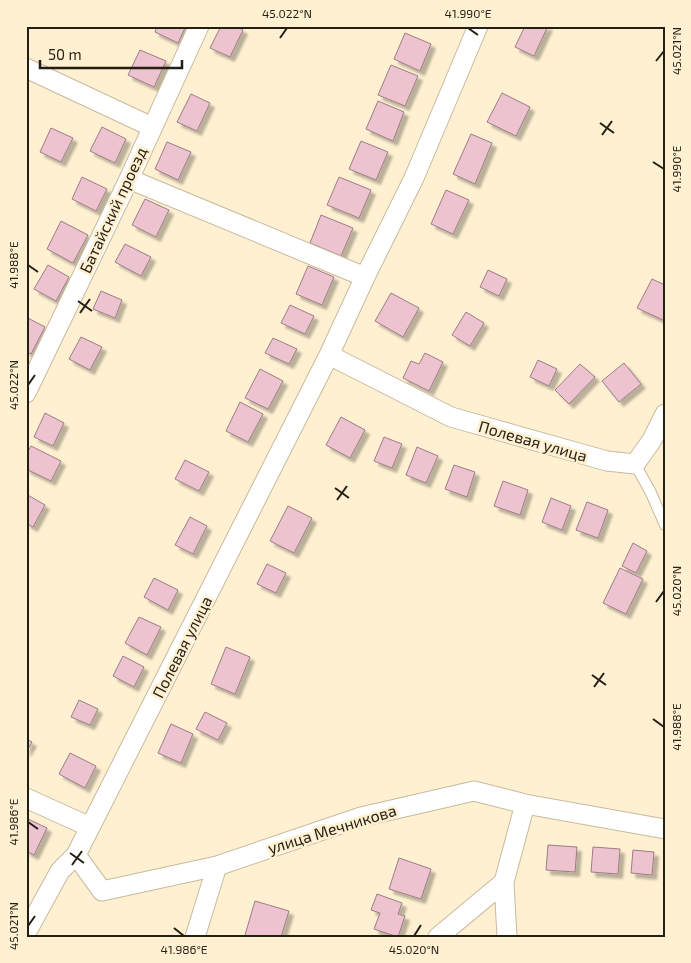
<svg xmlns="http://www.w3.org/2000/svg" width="691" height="963" viewBox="0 0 691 963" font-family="'Exo 2',sans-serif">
<defs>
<filter id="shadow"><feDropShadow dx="4.5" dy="4.5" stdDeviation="1" flood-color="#0004"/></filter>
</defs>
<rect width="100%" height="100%" fill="#fef0d1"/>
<path fill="#ecc3cf" stroke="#9c7c86" filter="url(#shadow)" d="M 157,26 L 186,26 L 178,43 L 155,32 Z
M 221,26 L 236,26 L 243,30 L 230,57 L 210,48 Z
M 525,26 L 548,26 L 534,56 L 515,47 Z
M 405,33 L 431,44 L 420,71 L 394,59 Z
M 140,50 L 166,61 L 154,87 L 128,75 Z
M 391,65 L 418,76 L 405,106 L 378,95 Z
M 502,93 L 530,107 L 516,136 L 487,122 Z
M 191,94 L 210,103 L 197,131 L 177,122 Z
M 378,101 L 404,112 L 393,141 L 366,129 Z
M 102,127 L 126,139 L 115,163 L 90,151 Z
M 51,128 L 73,138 L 61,162 L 40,152 Z
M 471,134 L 492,143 L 475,184 L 453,174 Z
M 361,141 L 388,152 L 376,180 L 349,169 Z
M 167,142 L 191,152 L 178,180 L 155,169 Z
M 82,177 L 107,189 L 96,211 L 72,199 Z
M 339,177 L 371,190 L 359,218 L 327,205 Z
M 446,190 L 469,200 L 453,234 L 431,224 Z
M 145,199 L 169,210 L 156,237 L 132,225 Z
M 321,215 L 353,228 L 341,256 L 310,243 Z
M 61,221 L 88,235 L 73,263 L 47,249 Z
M 125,244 L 151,257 L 141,276 L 115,262 Z
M 48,265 L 69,277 L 56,301 L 34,289 Z
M 308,266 L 334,277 L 322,305 L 296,294 Z
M 488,270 L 507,279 L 499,296 L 480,287 Z
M 652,279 L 665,285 L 665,321 L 637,308 Z
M 101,291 L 122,300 L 115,318 L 93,309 Z
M 391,293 L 419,308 L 403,337 L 375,321 Z
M 290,305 L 314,316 L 305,334 L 281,323 Z
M 466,312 L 484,323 L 470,346 L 452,335 Z
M 26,317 L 45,327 L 31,354 L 26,352 Z
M 81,337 L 102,347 L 90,370 L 69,359 Z
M 273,338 L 297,349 L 289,364 L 265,353 Z
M 425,353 L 443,362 L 429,391 L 403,378 L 411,361 L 419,364 Z
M 538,360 L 557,369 L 549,386 L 530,377 Z
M 624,363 L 641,384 L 619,402 L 602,381 Z
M 580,364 L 595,377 L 569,404 L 555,390 Z
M 260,369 L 283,381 L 268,409 L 245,398 Z
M 240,402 L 263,414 L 248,442 L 226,431 Z
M 45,413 L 64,423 L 53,446 L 34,437 Z
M 341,417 L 365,430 L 350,458 L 326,445 Z
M 384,437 L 402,444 L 392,468 L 374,461 Z
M 31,446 L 61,461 L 51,481 L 26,469 L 26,455 Z
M 417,447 L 438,456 L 426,483 L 406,475 Z
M 185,460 L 209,472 L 199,491 L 175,479 Z
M 454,465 L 475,472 L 467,497 L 445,489 Z
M 503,481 L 528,490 L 520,515 L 494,506 Z
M 26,494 L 45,505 L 33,527 L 26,523 Z
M 551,498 L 571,506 L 562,530 L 542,522 Z
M 587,502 L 608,510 L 598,538 L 576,530 Z
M 288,506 L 312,518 L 294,553 L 270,541 Z
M 190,517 L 207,526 L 193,554 L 175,545 Z
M 633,543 L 647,551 L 636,573 L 622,566 Z
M 267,564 L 286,573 L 276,593 L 257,584 Z
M 620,568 L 643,579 L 626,614 L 603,603 Z
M 154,578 L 178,590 L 168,610 L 144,597 Z
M 139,617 L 161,627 L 147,655 L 125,643 Z
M 226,647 L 250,657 L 235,694 L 211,684 Z
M 123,656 L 144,667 L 134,687 L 113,676 Z
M 79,700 L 98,709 L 90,725 L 71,717 Z
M 205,712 L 227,723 L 218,740 L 196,729 Z
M 171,724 L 193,734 L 181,763 L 158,753 Z
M 26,739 L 32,742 L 26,752 Z
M 70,753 L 96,766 L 85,788 L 59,774 Z
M 26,818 L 47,828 L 34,855 L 26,851 Z
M 548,845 L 577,847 L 575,872 L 546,870 Z
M 593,847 L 620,849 L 618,874 L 591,872 Z
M 633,850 L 654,852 L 652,875 L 631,873 Z
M 399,858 L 431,869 L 421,899 L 389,889 Z
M 377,894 L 402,903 L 398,914 L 405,916 L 398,937 L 374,929 L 380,913 L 371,910 Z
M 255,901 L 289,911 L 281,937 L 252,937 L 245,935 Z"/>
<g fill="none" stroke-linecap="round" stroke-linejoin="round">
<g stroke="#c8ba9d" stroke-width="12">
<path id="service" d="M 635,464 L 651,493 L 665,525"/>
</g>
<g stroke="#c8ba9d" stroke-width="21">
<path id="minor" d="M 26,68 L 152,127
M 129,179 L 365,277
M 329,355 L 451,417 L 607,461 L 635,464 L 652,440 L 665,414
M 26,393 L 129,179 L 199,26
M 26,798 L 90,827
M 76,855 L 102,891 L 217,866 L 361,817 L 474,791 L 525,804 L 665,829
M 26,933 L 60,871 L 76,855 L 329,355 L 365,277 L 414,178 L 478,26
M 195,937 L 217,866
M 438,937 L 504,882
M 507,937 L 504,882 L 525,804"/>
</g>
<use href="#service" stroke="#fff" stroke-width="10"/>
<use href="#minor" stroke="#fff" stroke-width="19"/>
</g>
<path fill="none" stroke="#241f14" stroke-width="2" d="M 468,28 L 478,35M 280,38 L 287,28M 656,61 L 664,51M 600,123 L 614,133M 602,135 L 612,121M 653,162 L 664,169M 28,265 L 38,272M 78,301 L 92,311M 80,313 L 90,299M 28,385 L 35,375M 335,488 L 349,498M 337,500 L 347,486M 656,602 L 664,591M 592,675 L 606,685M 594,687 L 604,673M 653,719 L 664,727M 28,822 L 38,829M 70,853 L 84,863M 72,865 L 82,851M 28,926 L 35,916M 174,928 L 184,936M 414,936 L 421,925"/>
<g text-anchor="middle" stroke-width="5" stroke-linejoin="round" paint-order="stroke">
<g font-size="16" fill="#241f14" stroke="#fef0d1">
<text transform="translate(113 210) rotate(-65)" y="6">Батайский проезд</text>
<text transform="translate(533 441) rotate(16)" y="6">Полевая улица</text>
<text transform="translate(182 647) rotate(-63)" y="6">Полевая улица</text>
<text transform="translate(332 829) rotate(-17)" y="6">улица Мечникова</text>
</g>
</g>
<rect width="691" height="963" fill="none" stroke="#fef0d1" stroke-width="55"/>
<path d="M40 60v8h142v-8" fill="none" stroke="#241f14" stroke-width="2.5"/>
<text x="48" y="60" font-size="15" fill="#241f14" stroke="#fef0d1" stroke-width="4" paint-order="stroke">50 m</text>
<rect x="28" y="28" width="636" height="908" fill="none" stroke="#241f14" stroke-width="2"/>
<g font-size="12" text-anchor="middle" fill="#241f14">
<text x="287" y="18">45.022°N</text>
<text x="468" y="18">41.990°E</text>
<text transform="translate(677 51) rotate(-90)" y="4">45.021°N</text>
<text transform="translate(677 169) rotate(-90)" y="4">41.990°E</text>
<text transform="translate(14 265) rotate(-90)" y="4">41.988°E</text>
<text transform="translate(14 385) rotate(-90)" y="4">45.022°N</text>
<text transform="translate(677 591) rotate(-90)" y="4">45.020°N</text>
<text transform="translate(677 727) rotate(-90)" y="4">41.988°E</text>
<text transform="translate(14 822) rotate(-90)" y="4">41.986°E</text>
<text transform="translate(14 926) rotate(-90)" y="4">45.021°N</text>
<text x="184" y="954">41.986°E</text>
<text x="414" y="954">45.020°N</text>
</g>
</svg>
